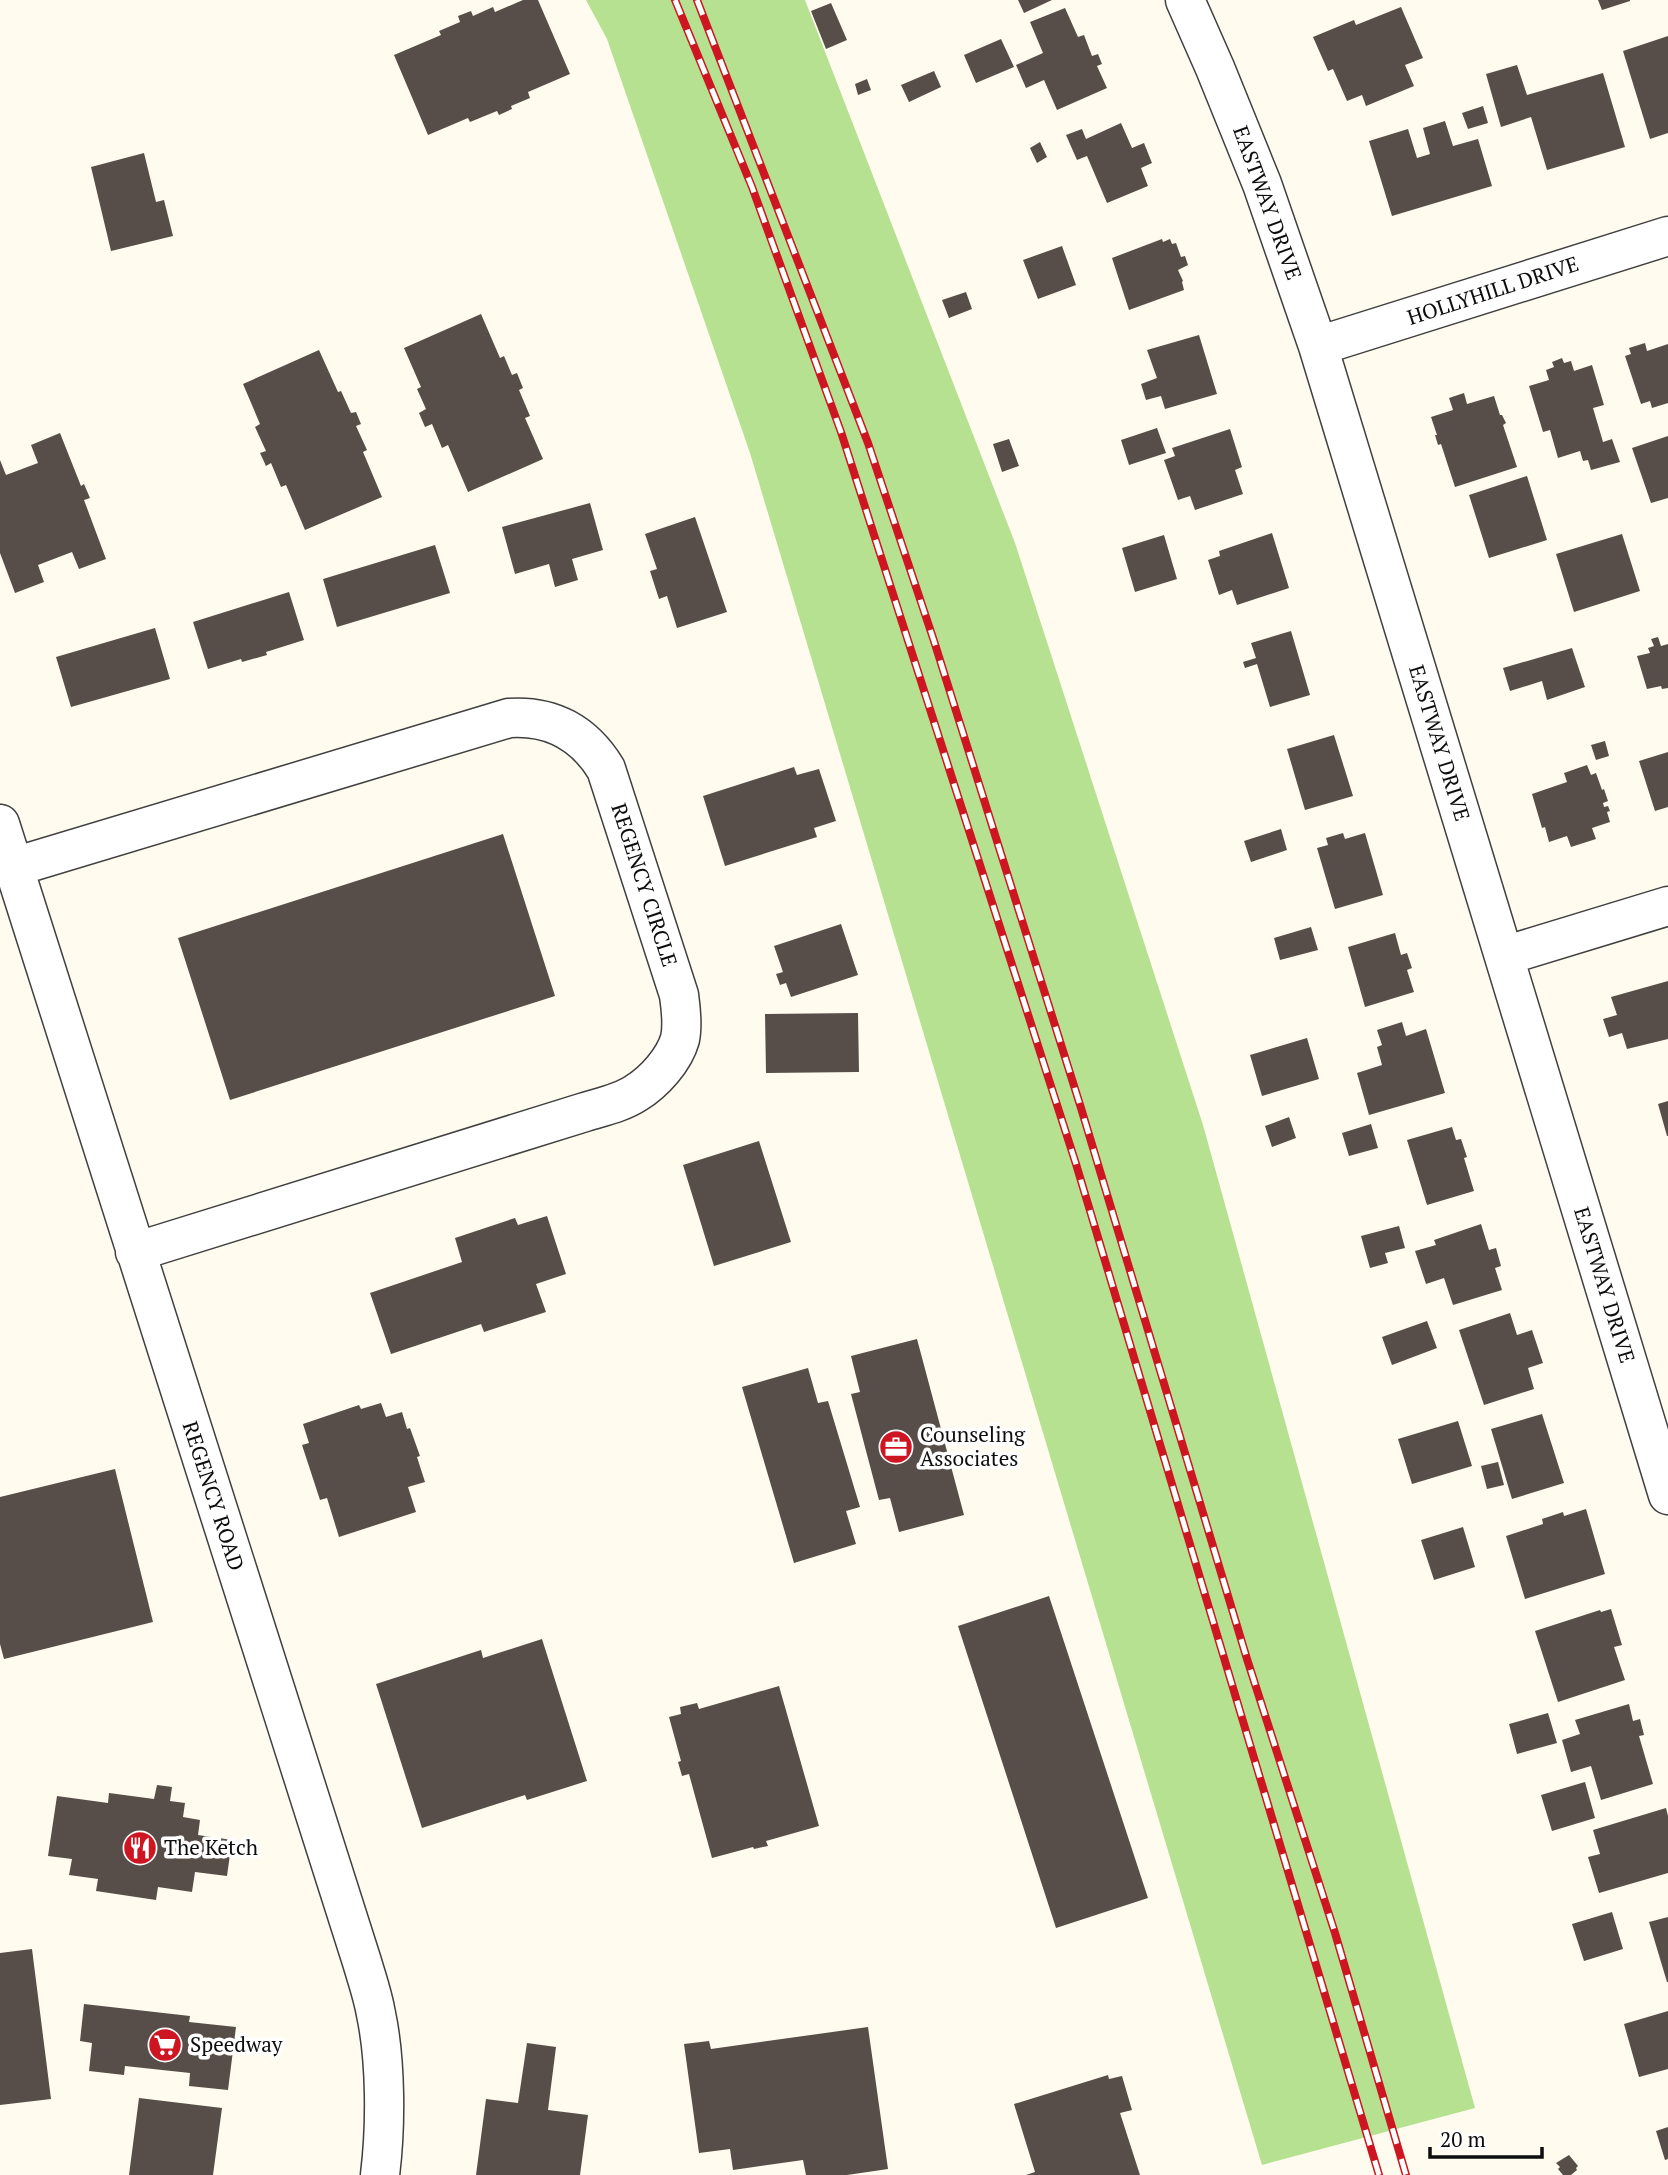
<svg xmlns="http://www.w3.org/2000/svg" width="1668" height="2175" viewBox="0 0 1668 2175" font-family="'PT Serif',serif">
<rect width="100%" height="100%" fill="#fffbee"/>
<path fill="#b6e190" d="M 586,0 L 805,0 L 1015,543 L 1203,1125 L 1475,2108 L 1262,2165 L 750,453 L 607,39 Z"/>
<path fill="#574e49" d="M 523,0 L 538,0 L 570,74 L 528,92 L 530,98 L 511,106 L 512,109 L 499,115 L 497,111 L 470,122 L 468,118 L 428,135 L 394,55 L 441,35 L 439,31 L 460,22 L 458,16 L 471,11 L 473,16 L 493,7 L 495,12 Z
M 1018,0 L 1052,0 L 1024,13 Z
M 1598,0 L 1630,0 L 1630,1 L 1602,10 Z
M 831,3 L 847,40 L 826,49 L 811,11 Z
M 1401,7 L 1423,58 L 1405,65 L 1414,86 L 1366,106 L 1362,95 L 1347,101 L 1333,69 L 1328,71 L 1313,37 L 1354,20 L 1356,25 Z
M 1065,8 L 1078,37 L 1084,35 L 1092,56 L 1098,54 L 1102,64 L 1097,66 L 1107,88 L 1057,110 L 1044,80 L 1026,88 L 1016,65 L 1043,53 L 1030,22 Z
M 1668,36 L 1668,133 L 1650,139 L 1623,51 Z
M 1001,39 L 1014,67 L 976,83 L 964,55 Z
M 1517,65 L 1527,95 L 1603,73 L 1625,147 L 1547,170 L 1531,117 L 1501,127 L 1486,74 Z
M 934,71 L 941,87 L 909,102 L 901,85 Z
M 867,79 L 871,90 L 858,95 L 855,84 Z
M 1483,106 L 1488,123 L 1468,129 L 1462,113 Z
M 1445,121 L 1453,146 L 1478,139 L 1492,186 L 1392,216 L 1369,141 L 1408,129 L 1417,158 L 1430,154 L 1423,128 Z
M 1121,123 L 1132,148 L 1144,143 L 1152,163 L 1141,168 L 1148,186 L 1107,203 L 1087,156 L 1077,160 L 1066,135 L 1082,129 L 1086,139 Z
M 1040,142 L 1047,157 L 1037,163 L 1030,148 Z
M 144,153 L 156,202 L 164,200 L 173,236 L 111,251 L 91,167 Z
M 1162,239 L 1163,242 L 1170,239 L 1172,244 L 1176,243 L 1181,257 L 1185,256 L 1188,265 L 1178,270 L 1183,281 L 1182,282 L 1184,290 L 1129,310 L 1112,258 Z
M 1062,246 L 1076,285 L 1038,299 L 1023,260 Z
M 966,292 L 972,309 L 949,318 L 942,300 Z
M 481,314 L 500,358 L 504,356 L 512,375 L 517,373 L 523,388 L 519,390 L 530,416 L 525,418 L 543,459 L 468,492 L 448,445 L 442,448 L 432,424 L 425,427 L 419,413 L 426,409 L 417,389 L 421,387 L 404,348 Z
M 1199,335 L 1217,394 L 1165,409 L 1161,396 L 1146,400 L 1141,384 L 1157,378 L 1147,350 Z
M 1645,343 L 1647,351 L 1668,344 L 1668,403 L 1652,408 L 1650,401 L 1641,404 L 1625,356 L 1631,354 L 1629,348 Z
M 319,350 L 338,392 L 341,391 L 351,413 L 356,412 L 361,424 L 356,426 L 367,450 L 363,452 L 382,497 L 305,530 L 286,485 L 281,487 L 271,463 L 266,466 L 260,453 L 266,451 L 255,427 L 260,424 L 243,384 Z
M 1562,358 L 1564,363 L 1571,361 L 1574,371 L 1592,365 L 1604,405 L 1593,408 L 1603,442 L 1612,439 L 1620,462 L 1591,470 L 1588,460 L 1583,461 L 1580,451 L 1558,458 L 1550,430 L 1543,432 L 1529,386 L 1549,380 L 1546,370 L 1554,367 L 1552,362 Z
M 1464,393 L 1467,404 L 1494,396 L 1500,415 L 1502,415 L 1506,423 L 1503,425 L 1517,467 L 1455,487 L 1441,444 L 1438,445 L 1435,435 L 1437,435 L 1431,417 L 1453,410 L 1449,398 Z
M 1157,428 L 1166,453 L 1129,465 L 1121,440 Z
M 1230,429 L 1242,467 L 1235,470 L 1243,494 L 1195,510 L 1190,496 L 1178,500 L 1164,460 L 1175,456 L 1172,448 Z
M 60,433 L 81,486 L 84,484 L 90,498 L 84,500 L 106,559 L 79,569 L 72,552 L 38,565 L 44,582 L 15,593 L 0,553 L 0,460 L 6,475 L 38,463 L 31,445 Z
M 1668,436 L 1668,498 L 1651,503 L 1632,448 Z
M 1009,439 L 1019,466 L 1002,472 L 993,444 Z
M 1527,476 L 1547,540 L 1489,558 L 1469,495 Z
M 590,503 L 603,550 L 572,559 L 578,580 L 555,587 L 549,564 L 515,574 L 502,527 Z
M 695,517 L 727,612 L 677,628 L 667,596 L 659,599 L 650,571 L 657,569 L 645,534 Z
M 1272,533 L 1289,588 L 1237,605 L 1232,590 L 1219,595 L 1208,560 L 1220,556 L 1219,551 Z
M 1622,534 L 1640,591 L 1574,612 L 1556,554 Z
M 1164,535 L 1177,579 L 1135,592 L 1122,548 Z
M 435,545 L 450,593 L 337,627 L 323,579 Z
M 289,592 L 304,640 L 266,652 L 267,655 L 242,662 L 241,659 L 208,669 L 193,622 Z
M 155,628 L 170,679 L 71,707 L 56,657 Z
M 1291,631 L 1310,695 L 1270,707 L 1257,664 L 1245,668 L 1243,662 L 1256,658 L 1251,643 Z
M 1658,637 L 1661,646 L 1668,644 L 1668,688 L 1662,689 L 1661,686 L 1647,689 L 1637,656 L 1650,653 L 1648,648 L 1654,646 L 1651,639 Z
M 1572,648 L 1585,687 L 1547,700 L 1542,681 L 1510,691 L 1503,668 Z
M 1334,735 L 1353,796 L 1305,810 L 1287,749 Z
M 1605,741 L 1609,756 L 1596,760 L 1591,745 Z
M 1668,752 L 1668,807 L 1655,811 L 1639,761 Z
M 1587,765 L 1591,775 L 1596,773 L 1602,790 L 1604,789 L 1608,801 L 1603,803 L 1604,807 L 1608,806 L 1610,811 L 1607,812 L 1610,822 L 1592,828 L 1596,839 L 1571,847 L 1567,836 L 1549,842 L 1545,827 L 1542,828 L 1532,794 L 1567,782 L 1564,773 Z
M 794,767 L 797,775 L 819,769 L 836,821 L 814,828 L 817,837 L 725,866 L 703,796 Z
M 1281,829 L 1287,850 L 1251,862 L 1244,841 Z
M 1343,833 L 1345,839 L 1365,833 L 1383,895 L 1335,909 L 1317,848 L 1328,845 L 1326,838 Z
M 503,834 L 555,996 L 230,1100 L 178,938 Z
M 841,924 L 858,975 L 791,997 L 786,983 L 780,985 L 776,974 L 783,972 L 774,946 Z
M 1311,927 L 1318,950 L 1280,960 L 1274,938 Z
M 1395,933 L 1401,955 L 1407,953 L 1412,968 L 1407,970 L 1414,992 L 1365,1007 L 1348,947 Z
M 1668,981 L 1668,1039 L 1627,1049 L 1622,1033 L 1609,1037 L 1603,1019 L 1617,1015 L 1611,997 Z
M 858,1013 L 859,1072 L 766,1073 L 765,1014 Z
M 1402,1022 L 1406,1036 L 1426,1029 L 1445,1093 L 1369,1115 L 1357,1073 L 1382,1065 L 1377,1047 L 1382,1045 L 1377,1030 Z
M 1307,1038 L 1319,1079 L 1262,1096 L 1250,1055 Z
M 1668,1101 L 1668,1136 L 1667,1136 L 1658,1104 Z
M 1289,1117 L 1296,1138 L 1272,1147 L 1265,1126 Z
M 1371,1124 L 1378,1148 L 1349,1156 L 1342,1133 Z
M 1452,1127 L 1456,1140 L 1461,1139 L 1467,1157 L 1464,1158 L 1474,1191 L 1427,1205 L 1407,1140 Z
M 759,1141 L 791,1242 L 714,1266 L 683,1165 Z
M 547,1216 L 566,1274 L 536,1284 L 546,1312 L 484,1332 L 481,1324 L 391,1354 L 370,1293 L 462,1262 L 455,1238 L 515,1218 L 518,1225 Z
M 1481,1224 L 1489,1250 L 1496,1248 L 1501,1266 L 1495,1268 L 1502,1290 L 1453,1305 L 1444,1278 L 1426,1284 L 1415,1251 L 1436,1245 L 1434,1240 Z
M 1399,1226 L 1405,1248 L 1385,1253 L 1388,1263 L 1370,1268 L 1361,1236 Z
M 1510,1313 L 1517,1335 L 1532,1330 L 1543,1363 L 1528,1368 L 1534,1389 L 1484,1405 L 1459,1330 Z
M 1427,1321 L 1437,1348 L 1392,1365 L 1382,1337 Z
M 917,1339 L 964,1515 L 899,1532 L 890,1498 L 879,1500 L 851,1394 L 860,1392 L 851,1356 Z
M 808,1368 L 818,1403 L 828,1401 L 860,1507 L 846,1511 L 856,1544 L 794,1563 L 742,1387 Z
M 381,1403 L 386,1417 L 402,1412 L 407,1429 L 410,1428 L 420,1456 L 417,1457 L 425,1482 L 408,1487 L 416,1512 L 339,1537 L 327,1498 L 320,1500 L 302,1445 L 309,1443 L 303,1424 L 359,1405 L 361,1409 Z
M 1542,1414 L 1564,1483 L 1512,1499 L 1491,1429 Z
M 1458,1421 L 1472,1466 L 1412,1484 L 1398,1439 Z
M 1498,1462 L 1504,1485 L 1487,1489 L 1481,1466 Z
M 115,1469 L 153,1622 L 4,1659 L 0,1644 L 0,1497 Z
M 1586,1509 L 1605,1574 L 1525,1599 L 1506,1536 L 1543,1524 L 1542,1519 L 1563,1512 L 1564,1516 Z
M 1463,1527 L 1475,1567 L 1434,1580 L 1421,1540 Z
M 1049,1596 L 1148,1898 L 1056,1928 L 958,1626 Z
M 1611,1609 L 1622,1645 L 1614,1647 L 1625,1680 L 1558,1702 L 1535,1631 L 1600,1610 L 1601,1612 Z
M 542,1639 L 587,1781 L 527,1800 L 525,1795 L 422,1828 L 376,1684 L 481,1650 L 483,1658 Z
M 779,1686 L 819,1826 L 766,1841 L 768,1846 L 754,1849 L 753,1847 L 712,1858 L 689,1774 L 682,1776 L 678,1762 L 681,1761 L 669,1717 L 681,1714 L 680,1707 L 697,1703 L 699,1709 Z
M 1629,1704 L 1633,1721 L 1640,1719 L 1644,1735 L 1639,1736 L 1653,1784 L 1601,1800 L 1591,1766 L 1571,1772 L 1562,1740 L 1580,1734 L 1575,1720 Z
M 1548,1713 L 1557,1743 L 1517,1754 L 1509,1724 Z
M 1585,1782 L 1595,1818 L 1552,1831 L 1541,1795 Z
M 157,1785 L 172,1787 L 170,1801 L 185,1803 L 183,1817 L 200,1820 L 198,1835 L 232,1840 L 227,1876 L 195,1872 L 192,1892 L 158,1887 L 156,1900 L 96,1891 L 98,1879 L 69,1875 L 72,1859 L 48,1856 L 57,1796 L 108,1803 L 109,1793 L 154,1799 Z
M 1666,1808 L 1668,1816 L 1668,1873 L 1599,1893 L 1588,1857 L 1600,1854 L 1593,1830 Z
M 1612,1912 L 1623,1949 L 1584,1961 L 1572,1924 Z
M 1668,1917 L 1668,1982 L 1667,1982 L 1649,1922 Z
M 32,1949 L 51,2099 L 0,2105 L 0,1953 Z
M 84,2004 L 190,2016 L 189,2022 L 236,2027 L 228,2090 L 189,2086 L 190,2073 L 125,2066 L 124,2075 L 89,2071 L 92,2043 L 80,2041 Z
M 1668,2011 L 1668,2069 L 1639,2077 L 1624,2024 Z
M 868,2027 L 888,2169 L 847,2175 L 806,2175 L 803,2160 L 733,2170 L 730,2149 L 699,2153 L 684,2044 L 709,2041 L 711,2049 Z
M 527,2043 L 556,2047 L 548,2110 L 588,2115 L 580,2175 L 476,2175 L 486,2099 L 518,2103 Z
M 1108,2075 L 1109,2079 L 1122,2076 L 1132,2110 L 1120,2113 L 1140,2175 L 1026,2175 L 1035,2172 L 1014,2104 Z
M 139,2098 L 222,2108 L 213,2175 L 129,2175 Z
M 1668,2127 L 1668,2159 L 1665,2160 L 1656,2131 Z
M 1569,2155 L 1578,2166 L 1576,2168 L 1577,2170 L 1571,2175 L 1563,2175 L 1558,2169 L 1560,2167 L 1556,2163 Z"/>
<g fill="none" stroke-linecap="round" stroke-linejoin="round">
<g stroke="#404040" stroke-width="41">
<path id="minor" d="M 1185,0 L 1215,68 L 1262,184 L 1318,346 L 1668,1495
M 1318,346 L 1668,236
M 0,824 L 362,1962 C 367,1979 373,1996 376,2014 C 386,2061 386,2127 380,2175
M 14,867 L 509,718 C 552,715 584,733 606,769 L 679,995 C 681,1009 683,1025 680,1039 C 674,1060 654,1082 636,1093 C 621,1103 601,1107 585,1112 L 135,1252
M 1504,956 L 1668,906"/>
</g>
<use href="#minor" stroke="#fff" stroke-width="38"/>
<g stroke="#cd1622" stroke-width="8">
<path id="rail" d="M 675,0 L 752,187 L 841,432 L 1076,1164 L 1379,2175
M 697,0 L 868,443 L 934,641 L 1081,1108 L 1247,1659 L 1335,1933 L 1406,2175"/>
</g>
<use href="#rail" stroke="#fff" stroke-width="5" stroke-dasharray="16" stroke-linecap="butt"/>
</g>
<defs>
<g id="office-disc" transform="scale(1.75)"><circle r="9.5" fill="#cd1622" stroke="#fff"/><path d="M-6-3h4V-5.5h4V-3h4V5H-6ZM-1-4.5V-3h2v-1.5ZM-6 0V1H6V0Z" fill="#fff"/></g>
<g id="restaurant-disc" transform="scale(1.75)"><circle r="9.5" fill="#cd1622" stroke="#fff"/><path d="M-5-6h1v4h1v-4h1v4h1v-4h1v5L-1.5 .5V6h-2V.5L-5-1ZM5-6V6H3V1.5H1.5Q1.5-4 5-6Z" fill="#fff"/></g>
<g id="supermarket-disc" transform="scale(1.75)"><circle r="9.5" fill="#cd1622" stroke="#fff"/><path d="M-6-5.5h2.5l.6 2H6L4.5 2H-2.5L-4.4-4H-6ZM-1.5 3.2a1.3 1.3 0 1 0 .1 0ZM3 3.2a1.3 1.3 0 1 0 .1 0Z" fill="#fff"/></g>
</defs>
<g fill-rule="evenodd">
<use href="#office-disc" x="896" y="1447"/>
<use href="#restaurant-disc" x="140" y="1848"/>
<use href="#supermarket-disc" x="165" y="2045"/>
</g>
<g text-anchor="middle" stroke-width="7" stroke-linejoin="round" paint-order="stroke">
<g font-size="21" fill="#0d0d0d" stroke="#fff">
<text transform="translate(1267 203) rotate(70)" y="7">EASTWAY DRIVE</text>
<text transform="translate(1493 291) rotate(-18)" y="7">HOLLYHILL DRIVE</text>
<text transform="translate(1439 743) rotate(73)" y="7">EASTWAY DRIVE</text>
<text transform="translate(644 885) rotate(72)" y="7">REGENCY CIRCLE</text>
<text transform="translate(1604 1285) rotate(73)" y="7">EASTWAY DRIVE</text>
<text transform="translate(213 1496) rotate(72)" y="7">REGENCY ROAD</text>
</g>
<g font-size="21" fill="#0d0d0d" stroke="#fff" text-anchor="start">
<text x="920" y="1442">Counseling<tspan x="920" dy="24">Associates</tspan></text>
<text x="164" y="1855">The Ketch</text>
<text x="190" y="2052">Speedway</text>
</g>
</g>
<path d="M1430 2147v10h112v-10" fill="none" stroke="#0d0d0d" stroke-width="3.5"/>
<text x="1440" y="2147" font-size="21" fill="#0d0d0d" stroke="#ffffff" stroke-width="5" paint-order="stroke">20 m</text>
</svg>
